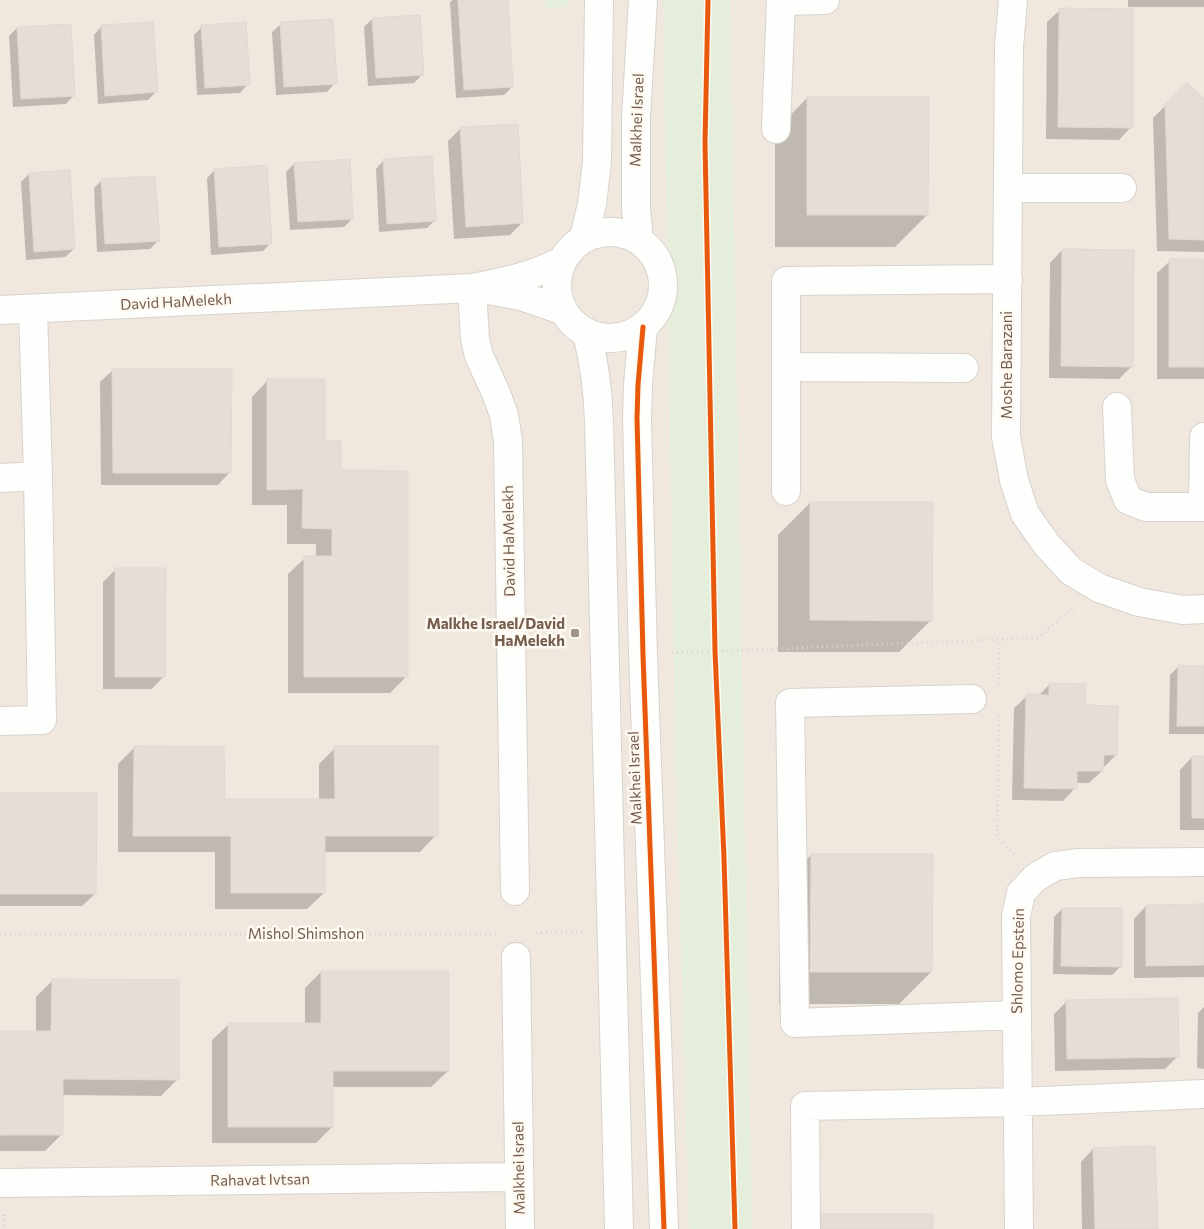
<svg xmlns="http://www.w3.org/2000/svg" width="1204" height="1229" viewBox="0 0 1204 1229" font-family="Commissioner,sans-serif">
<rect width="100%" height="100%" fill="#f8f5f0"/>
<path fill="#f0e8de" d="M 0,0 L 1204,0 L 1204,1229 L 0,1229 Z"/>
<path fill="#e5eedb" d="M 545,0 L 568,0 L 567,7 L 545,8 Z
M 663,0 L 730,0 L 752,1229 L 689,1229 L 675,734 Z"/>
<path fill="#0003" d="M 453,0 L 507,0 L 512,87 L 504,95 L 456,98 L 450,2 Z
M 1128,0 L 1204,0 L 1204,7 L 1128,7 Z
M 1060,10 L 1131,127 L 1119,140 L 1046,139 L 1047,22 Z
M 372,19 L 422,75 L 414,83 L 368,86 L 364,27 Z
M 281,24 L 335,83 L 327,92 L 276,95 L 272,32 Z
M 102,26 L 156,92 L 148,100 L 98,104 L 94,35 Z
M 202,27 L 248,84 L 240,93 L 197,95 L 194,35 Z
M 17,28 L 74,95 L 66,104 L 13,107 L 9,36 Z
M 807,98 L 927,215 L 895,247 L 775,247 L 775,131 Z
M 1204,100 L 1204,252 L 1157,251 L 1153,118 L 1166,105 Z
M 460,129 L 522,223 L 510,235 L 454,239 L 448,141 Z
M 384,160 L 435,220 L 427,228 L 379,232 L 376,169 Z
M 294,164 L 352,219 L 344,227 L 290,230 L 286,172 Z
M 215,170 L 271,243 L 263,251 L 211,255 L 207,178 Z
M 29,174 L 74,249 L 65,257 L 26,260 L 21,182 Z
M 102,180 L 158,241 L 150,249 L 97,252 L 94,188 Z
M 1062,250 L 1132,366 L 1119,379 L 1049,378 L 1050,263 Z
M 1204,260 L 1204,379 L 1157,379 L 1157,273 L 1170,261 Z
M 113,370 L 230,472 L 218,485 L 101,485 L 100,382 Z
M 268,380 L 324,442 L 339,471 L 406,677 L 390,693 L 288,693 L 288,574 L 305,558 L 316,558 L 316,544 L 287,544 L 287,505 L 252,505 L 252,397 Z
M 810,503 L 931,620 L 899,652 L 778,652 L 778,535 Z
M 116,569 L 164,676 L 152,689 L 103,689 L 103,582 Z
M 1178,667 L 1204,667 L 1204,734 L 1169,734 L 1170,675 Z
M 1049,685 L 1084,707 L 1116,755 L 1104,767 L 1102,767 L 1102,771 L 1089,783 L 1075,783 L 1075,788 L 1063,801 L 1012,800 L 1014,708 L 1027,696 L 1038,696 Z
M 134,748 L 224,800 L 319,800 L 319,764 L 335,748 L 436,835 L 420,852 L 324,852 L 324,893 L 307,909 L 215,909 L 215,852 L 118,852 L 118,764 Z
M 1192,757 L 1204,757 L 1204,830 L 1180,830 L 1180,770 Z
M 0,794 L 95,894 L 82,906 L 0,906 Z
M 811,855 L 931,972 L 899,1004 L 779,1004 L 779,887 Z
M 1204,905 L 1204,977 L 1134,978 L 1134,919 L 1146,906 Z
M 1062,909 L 1121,966 L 1112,975 L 1053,974 L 1054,917 Z
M 321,972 L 448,1071 L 431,1087 L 332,1087 L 332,1127 L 316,1143 L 212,1143 L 212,1040 L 229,1024 L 305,1024 L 305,988 Z
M 52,981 L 178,1079 L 161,1096 L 62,1095 L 61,1135 L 45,1151 L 0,1151 L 0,1032 L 36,1032 L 36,997 Z
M 1067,1001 L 1177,1057 L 1165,1069 L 1055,1071 L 1054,1014 Z
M 1204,1007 L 1204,1069 L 1197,1068 L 1198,1013 Z
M 1093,1149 L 1156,1229 L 1082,1229 L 1081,1162 Z"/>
<path fill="#e4ded7" stroke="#e1d8d2" d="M 458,0 L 508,0 L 513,87 L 464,90 Z
M 1059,8 L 1133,9 L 1133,128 L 1058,127 Z
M 420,15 L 424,75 L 376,78 L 372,18 Z
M 333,19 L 337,84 L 284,87 L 280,22 Z
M 153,22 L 158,92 L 105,96 L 101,25 Z
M 246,22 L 250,85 L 205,88 L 201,25 Z
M 71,24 L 75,96 L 21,99 L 17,27 Z
M 1187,83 L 1204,98 L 1204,240 L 1169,239 L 1165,104 Z
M 807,97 L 929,97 L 928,215 L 807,215 Z
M 518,124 L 523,223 L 466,227 L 460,127 Z
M 432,156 L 436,221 L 387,224 L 383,159 Z
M 350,159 L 353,219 L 298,222 L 294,163 Z
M 267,165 L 272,244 L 219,247 L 214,169 Z
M 70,170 L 75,249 L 34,252 L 29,173 Z
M 155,176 L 160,241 L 105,244 L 101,179 Z
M 1062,249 L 1134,250 L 1133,367 L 1061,366 Z
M 1169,259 L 1204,259 L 1204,367 L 1169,367 Z
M 112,369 L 232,369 L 231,473 L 113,473 Z
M 267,379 L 325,379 L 325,440 L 341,441 L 341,470 L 408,471 L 408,677 L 304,677 L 304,556 L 332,556 L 332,529 L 302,528 L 303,489 L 267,490 Z
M 810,502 L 933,502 L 932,621 L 810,620 Z
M 115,568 L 166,568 L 165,677 L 115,677 Z
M 1178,665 L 1204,666 L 1204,726 L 1177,726 Z
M 1049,683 L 1086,684 L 1085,705 L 1118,706 L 1117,755 L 1104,755 L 1103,771 L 1077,771 L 1077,789 L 1024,788 L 1026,694 L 1049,695 Z
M 134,746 L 224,747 L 225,799 L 335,799 L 334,746 L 438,746 L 438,836 L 325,836 L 325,893 L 231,893 L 231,836 L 133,836 Z
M 1192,756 L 1204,756 L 1204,818 L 1192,818 Z
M 0,793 L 97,793 L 96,894 L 0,894 Z
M 811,854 L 933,854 L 932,972 L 810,972 Z
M 1204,904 L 1204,965 L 1146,966 L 1146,905 Z
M 1062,908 L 1122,908 L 1122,967 L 1061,966 Z
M 321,971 L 449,971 L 449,1071 L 333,1071 L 333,1127 L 228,1127 L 228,1023 L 321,1023 Z
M 52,979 L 179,980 L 179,1080 L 63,1079 L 63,1135 L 0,1135 L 0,1031 L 51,1031 Z
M 1178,998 L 1179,1057 L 1067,1059 L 1066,1000 Z
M 1155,1146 L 1158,1229 L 1095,1229 L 1093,1148 Z
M 810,1214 L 933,1214 L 933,1229 L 810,1229 Z"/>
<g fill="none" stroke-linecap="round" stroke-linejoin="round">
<g stroke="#d7d2cd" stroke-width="30">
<path id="minor" d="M 1013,0 L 1009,47 L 1006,437 L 1014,480 L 1025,514 L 1047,545 L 1071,571 L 1099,588 L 1139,602 L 1183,610 L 1204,609
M 781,1 L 825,0
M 776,129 L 781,0
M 1008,188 L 1122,188
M557 285a53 53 0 1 1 106 0a53 53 0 1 1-106 0Z
M 584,238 L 592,204 L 597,162 L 599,0
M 639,240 L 636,209 L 636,117 L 643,0
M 472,288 L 475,339 L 479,356 L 496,393 L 504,415 L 508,441 L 515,891
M 488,290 L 521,296 L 562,310
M 0,310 L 472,288 C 503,282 533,276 562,261
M 643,327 L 638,385 L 637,418 L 643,655 L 664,1229
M 587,333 C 594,362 598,391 599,421 L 619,1229
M 786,367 L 964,368
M 1117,407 L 1120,480 L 1128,500 L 1146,507 L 1204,507
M 0,478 L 38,476
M 786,491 L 786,281 L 1008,279
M 1203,507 L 1204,437
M 972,699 L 790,703 L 795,1023 L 1017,1015
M 0,721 L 42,720 L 38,476 L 33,309
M 516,957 L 520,1229
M 0,1183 L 519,1177
M 806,1229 L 805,1106 L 1018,1102 L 1204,1094
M 1019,1229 L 1016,916 L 1021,893 L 1035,878 L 1055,866 L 1079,863 L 1204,862"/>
</g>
<path stroke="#dad5d0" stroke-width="3" stroke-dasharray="1 4" stroke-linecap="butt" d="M 672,653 L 1037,638 L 1073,609
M 999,684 L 999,639
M 999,715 L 997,836 L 1014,855
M 536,933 L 582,932
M 0,935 L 497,934
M 4,1215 L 4,1229"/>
<use href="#minor" stroke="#fefefd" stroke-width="28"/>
<g stroke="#fefaf2" stroke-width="8">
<path id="cycleway" d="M 708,0 L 705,143 L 715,651 L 724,858 L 735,1229
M 643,327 L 638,385 L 637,418 L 643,655 L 664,1229"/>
</g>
<use href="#cycleway" stroke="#e8590c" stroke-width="5"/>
</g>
<rect fill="#a49387" stroke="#fefaf2" stroke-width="2" x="570" y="628" width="10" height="10" rx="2.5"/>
<g text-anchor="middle" stroke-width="5" stroke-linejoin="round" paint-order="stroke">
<g font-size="15" fill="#765e4f" stroke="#fefaf2">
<text transform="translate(637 120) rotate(-88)" y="5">Malkhei Israel</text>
<text transform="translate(176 302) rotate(-3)" y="5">David HaMelekh</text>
<text transform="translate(1007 365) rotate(-90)" y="5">Moshe Barazani</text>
<text transform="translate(509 541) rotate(-91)" y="5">David HaMelekh</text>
<text transform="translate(635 778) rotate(-92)" y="5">Malkhei Israel</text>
<text x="306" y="939">Mishol Shimshon</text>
<text transform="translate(1018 961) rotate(-89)" y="5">Shlomo Epstein</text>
<text transform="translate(519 1168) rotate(-91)" y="5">Malkhei Israel</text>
<text transform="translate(260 1180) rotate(-1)" y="5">Rahavat Ivtsan</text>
</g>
<g font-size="15" font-weight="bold" fill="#765e4f" stroke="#fefaf2" text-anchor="end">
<text x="565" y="629">Malkhe Israel/David<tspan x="565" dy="17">HaMelekh</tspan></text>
</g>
</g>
</svg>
